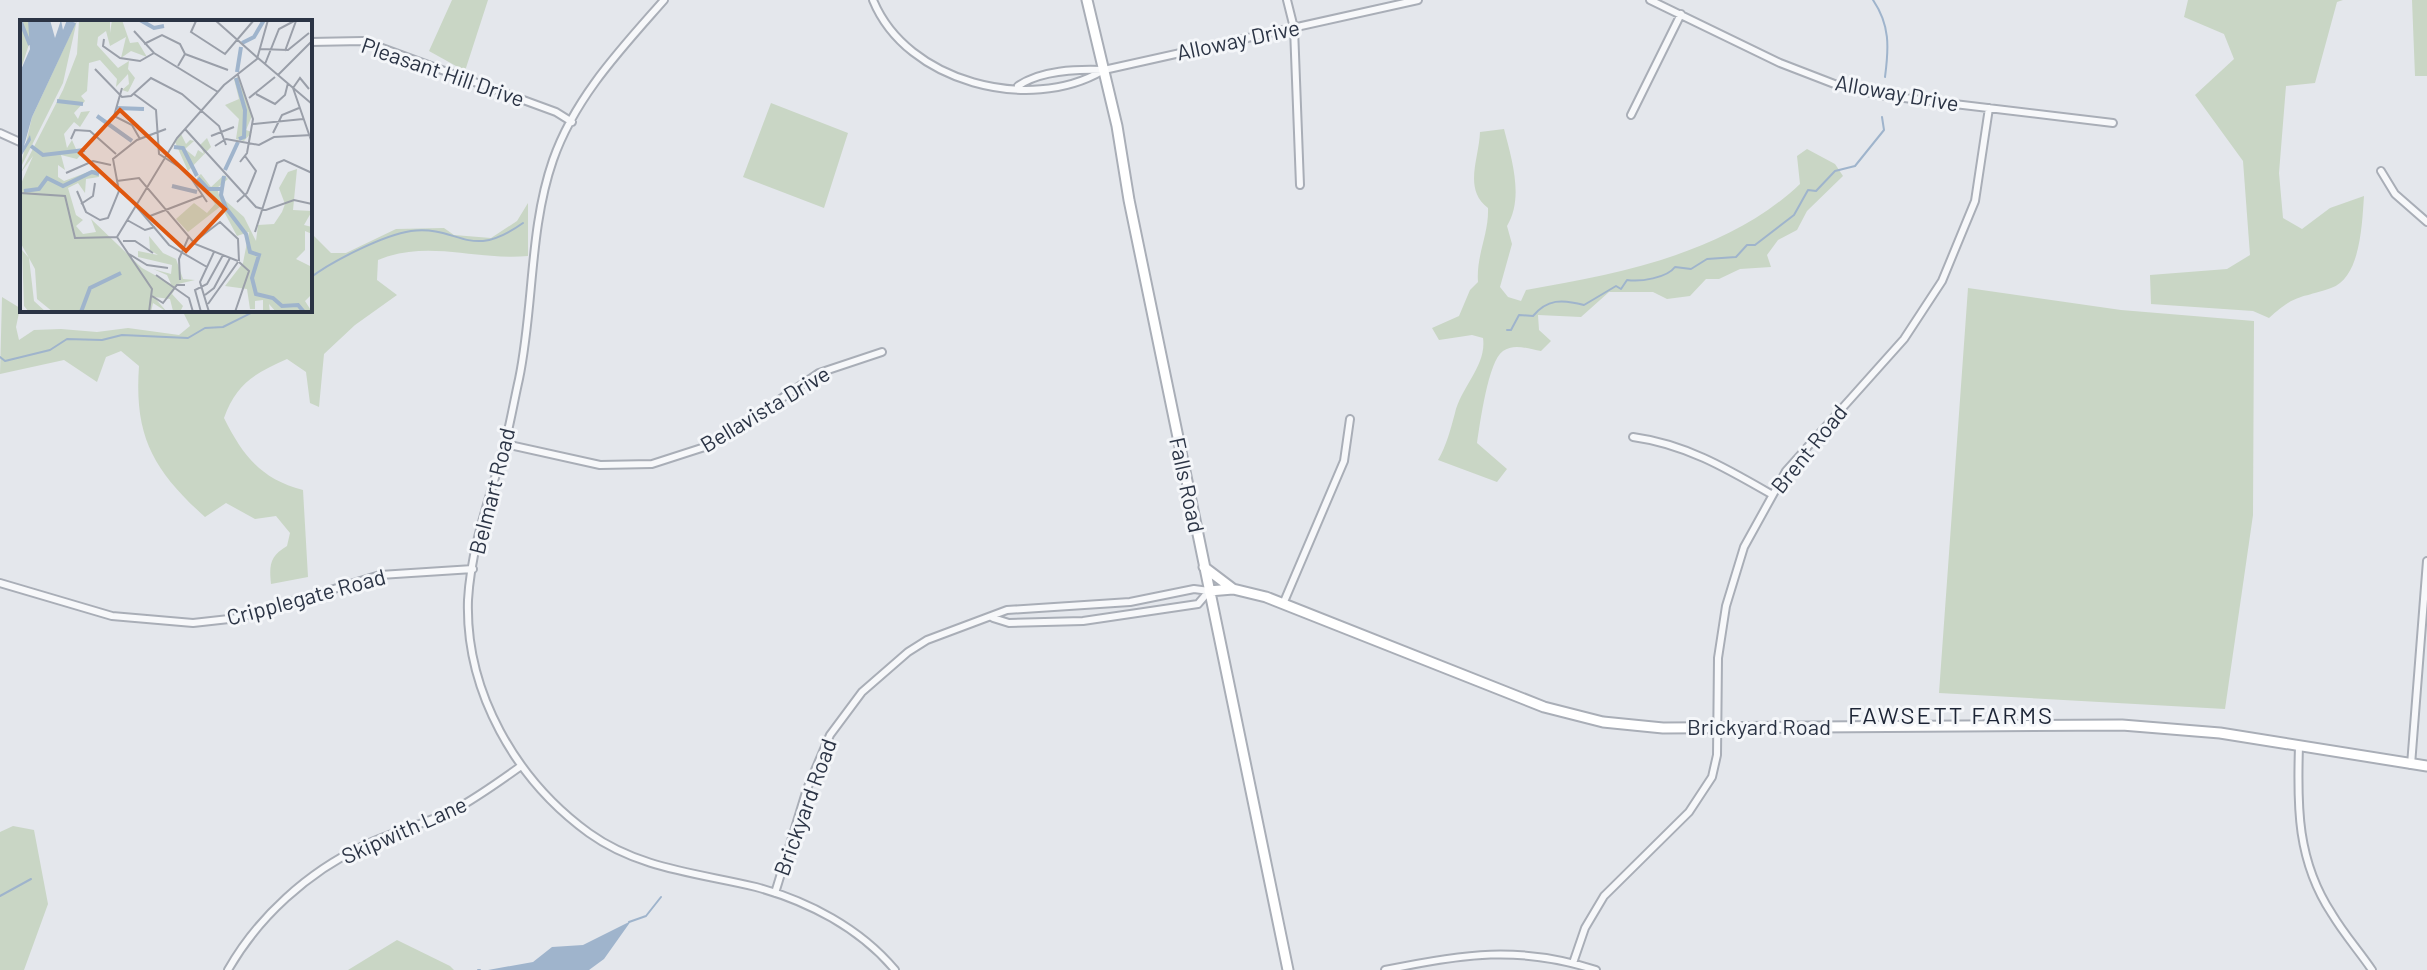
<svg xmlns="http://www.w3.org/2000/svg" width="2427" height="970" viewBox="0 0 2427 970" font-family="Barlow,sans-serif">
<rect width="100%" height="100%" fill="#e4e7ec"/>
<path fill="#c9d6c5" d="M 452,0 L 488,0 L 465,71 L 429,51 Z
M 2188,0 L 2343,0 L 2337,2 L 2315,83 L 2286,86 L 2279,173 L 2283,218 L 2302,229 L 2330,208 L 2364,196 C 2362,223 2361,278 2331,288 C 2299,299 2295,294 2269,318 L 2253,311 L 2151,304 L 2150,275 L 2227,269 L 2250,255 L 2243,161 L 2195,95 L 2234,59 L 2224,34 L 2184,17 Z
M 2412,0 L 2427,0 L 2427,76 L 2415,76 Z
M 771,103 L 848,133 L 824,208 L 743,177 Z
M 1504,129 C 1512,160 1524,198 1507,226 L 1512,244 L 1500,287 L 1508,297 L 1521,301 L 1526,290 C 1622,273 1727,253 1800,184 L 1797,156 L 1807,149 L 1835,164 L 1843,176 L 1807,211 L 1797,230 L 1778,240 L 1767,255 L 1771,267 L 1740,269 L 1719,279 L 1706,279 L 1690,296 L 1667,299 L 1653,292 L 1609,292 L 1581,317 L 1538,315 L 1539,330 L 1551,341 L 1541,351 C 1529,349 1514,343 1503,351 C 1488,361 1480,424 1477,443 L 1507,469 L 1497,482 L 1438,460 C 1447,444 1450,431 1455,413 C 1461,387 1487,365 1483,338 L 1472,335 L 1439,340 L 1432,328 L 1459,316 L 1470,290 L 1478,282 C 1476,255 1489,234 1488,208 C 1463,189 1479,159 1480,132 Z
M 528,203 L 528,256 C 477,261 428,239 378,260 L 377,280 L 397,295 L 355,325 L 324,354 L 319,407 L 310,403 L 306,372 L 287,359 C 255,373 236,384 224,418 C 243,456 261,479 303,490 L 308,577 L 271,584 C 269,565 270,556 287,546 L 290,533 L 276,516 L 255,519 L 226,503 L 205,517 C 153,470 134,436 139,366 L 121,351 L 106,357 L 97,382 L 64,360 L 0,374 L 2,297 L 20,308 L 16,327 L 19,340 L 34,330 L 61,329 L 97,332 L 128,328 L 179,335 L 190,326 L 182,310 L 310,310 L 310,232 L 331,253 L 346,253 L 396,229 L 444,228 L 454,235 L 491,238 L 517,221 Z
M 1968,288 L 2121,310 L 2254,321 L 2253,515 L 2225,709 L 1939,693 Z
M 13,826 L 34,830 L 48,904 L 24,970 L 0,970 L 0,832 Z
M 397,940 L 450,966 L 454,970 L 348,970 Z"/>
<path fill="#9fb4cc" d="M 631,921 L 604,959 L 589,970 L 488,970 L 533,962 L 552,947 L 583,945 Z"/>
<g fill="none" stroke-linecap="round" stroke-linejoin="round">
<path stroke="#9fb4cc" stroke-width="2" d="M 1873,0 C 1890,25 1889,47 1885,77
M 310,278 C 332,261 384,235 411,231 C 461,225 468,262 523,223
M 1507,330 L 1511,330 L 1519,315 L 1533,316 C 1547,299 1562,299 1584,305 L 1616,286 L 1621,289 L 1627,280 C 1640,282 1667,278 1675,267 L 1691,269 L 1707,259 L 1736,257 L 1747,245 L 1755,245 L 1794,215 L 1808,190 L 1816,191 L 1835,171 L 1855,166 L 1884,130 L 1882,117
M 0,357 L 5,361 L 50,350 L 67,339 L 102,340 L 122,335 L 188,338 L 205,328 L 223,327 L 257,310
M 0,896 L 31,879
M 629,922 L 646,916 L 661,897
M 478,970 L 480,970"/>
<g stroke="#a9aeb7" stroke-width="10">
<path id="street" d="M 664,0 C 621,49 575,97 553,160 C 529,229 534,307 519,379 C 514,401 510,425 504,447 C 490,497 471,547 468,600 C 465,692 516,780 589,833 C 639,869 698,873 756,887 C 808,901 860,928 895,970
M 873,0 C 907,83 1030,113 1102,71
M 1287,0 L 1294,28 L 1300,185
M 1650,0 L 1780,63 L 1837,85 L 1879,95 L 2113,123
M 310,42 L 363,41 L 556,112 L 572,122
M 1018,86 C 1041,70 1076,69 1104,70 L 1418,0
M 1631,115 L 1681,14
M 0,133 L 22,143
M 2381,171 L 2395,194 L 2427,222
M 1633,437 C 1685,444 1726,468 1771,494
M 505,444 L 600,465 L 652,464 L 714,444 L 819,373 L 882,352
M 0,583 L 112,616 L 193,623 L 238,618 L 380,575 L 473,569
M 1283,604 L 1344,461 L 1350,419
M 993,618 L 1009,623 L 1083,621 L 1198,604 L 1209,591
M 2299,746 C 2297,807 2297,861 2332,914 C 2344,934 2359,951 2372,970
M 2411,765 L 2427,561
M 775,893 L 807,789 L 830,735 L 862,692 L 908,652 L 927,640 L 1007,610 L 1130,602 L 1194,589 L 1209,591
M 1573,963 L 1585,928 L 1604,896 L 1689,812 L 1712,777 L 1717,755 L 1718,658 L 1726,606 L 1744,547 L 1786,471 L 1904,339 L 1942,281 L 1975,201 L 1989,108
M 228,970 C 258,917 308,872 363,846 C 392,832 425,824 454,810 C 478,797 500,781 521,766
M 1385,970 C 1462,954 1519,945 1596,970"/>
</g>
<g stroke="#a9aeb7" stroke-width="13">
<path id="secondary" d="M 1087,0 L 1117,126 L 1129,200 L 1288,970
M 1204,567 L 1233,589
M 1209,591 L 1233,589 L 1266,597 L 1544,707 L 1603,722 L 1663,728 L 2122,725 L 2220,733 L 2427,766"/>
</g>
<use href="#street" stroke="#f7f8fa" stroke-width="6"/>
<use href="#secondary" stroke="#fff" stroke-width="9"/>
</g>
<g text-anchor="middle" stroke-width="6" stroke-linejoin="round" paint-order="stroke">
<g font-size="22" fill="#2b3445" stroke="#f4f6f9">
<text transform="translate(1238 40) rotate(-12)" y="8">Alloway Drive</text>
<text transform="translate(443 72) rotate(19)" y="8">Pleasant Hill Drive</text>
<text transform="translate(1897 93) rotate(10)" y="8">Alloway Drive</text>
<text transform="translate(765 409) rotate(-31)" y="8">Bellavista Drive</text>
<text transform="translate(1809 449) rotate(-51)" y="8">Brent Road</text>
<text transform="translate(1187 485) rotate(78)" y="8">Falls Road</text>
<text transform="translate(492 491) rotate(-76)" y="8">Belmart Road</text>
<text transform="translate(306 597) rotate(-15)" y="8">Cripplegate Road</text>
<text x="1759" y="735">Brickyard Road</text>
<text transform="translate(805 807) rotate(-70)" y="8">Brickyard Road</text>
<text transform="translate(404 830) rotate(-24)" y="8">Skipwith Lane</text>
</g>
<g font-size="24" letter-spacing="2" fill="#1d2536" stroke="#f4f6f9">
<text x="1951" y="724">FAWSETT FARMS</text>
</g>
</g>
<g transform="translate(20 20)">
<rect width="292" height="292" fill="#e4e7ec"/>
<path d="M 0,0 L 8,0 L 12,15 L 0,52 ZM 57,0 L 43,63 L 0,149 L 12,97 ZM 59,0 L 90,0 L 90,13 L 92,0 L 102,0 L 110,23 L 118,22 L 127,37 L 111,31 L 101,38 L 106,17 L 90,26 L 86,11 L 78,17 L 77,25 L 98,48 L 109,41 L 108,49 L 115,58 L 108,72 L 102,70 L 109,64 L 108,54 L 96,67 L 97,59 L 80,40 L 69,43 L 67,71 L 61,76 L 65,81 L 54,93 L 58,99 L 61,92 L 70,91 L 60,107 L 54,102 L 44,114 L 47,128 L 52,120 L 56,129 L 67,128 L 57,139 L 41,135 L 45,150 L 38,145 L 38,157 L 44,161 L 79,148 L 79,157 L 66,159 L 65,173 L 58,163 L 48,168 L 56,195 L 63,200 L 56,206 L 63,214 L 76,212 L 71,199 L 122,248 L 151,264 L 147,255 L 133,249 L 151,254 L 152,245 L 118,237 L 118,231 L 138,235 L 130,230 L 129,216 L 143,233 L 156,239 L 163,259 L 175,260 L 158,264 L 152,274 L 163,286 L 160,292 L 153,291 L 150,279 L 134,277 L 147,292 L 133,283 L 131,292 L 33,292 L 17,279 L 15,249 L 9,238 L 14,281 L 26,292 L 9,292 L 4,286 L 2,230 L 9,238 L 0,222 L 0,166 L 13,136 L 0,154 L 43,70 L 57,34 ZM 218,57 L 232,96 L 226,110 L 232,112 L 224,121 L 216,119 L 219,99 L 205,85 L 219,79 L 214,59 ZM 161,114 L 166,124 L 170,120 L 174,121 L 165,129 L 175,137 L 178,130 L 184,134 L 180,125 L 187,118 L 191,127 L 168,151 L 155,122 ZM 277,149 L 273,190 L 292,191 L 284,205 L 292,207 L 292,214 L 285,211 L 285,230 L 276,239 L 292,247 L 292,274 L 285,281 L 292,292 L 256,292 L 249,284 L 250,292 L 243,292 L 243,280 L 235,281 L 235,289 L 230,289 L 227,269 L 205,266 L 223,243 L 229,212 L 217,216 L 201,186 L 168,212 L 156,199 L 174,183 L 187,193 L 195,184 L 177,157 L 181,154 L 191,167 L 204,155 L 208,159 L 197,168 L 199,175 L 224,197 L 236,221 L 238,205 L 254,204 L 262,192 L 265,184 L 259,168 L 268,152 Z" fill="#c9d6c5"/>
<path d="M 8,0 L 30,0 L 35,18 L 41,0 L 43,10 L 47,0 L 56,3 L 12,97 L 4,126 L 10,115 L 11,120 L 0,138 L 0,52 L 10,29 Z" fill="#9fb4cc"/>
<path fill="none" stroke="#9fb4cc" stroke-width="4" d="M 0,0 L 10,25M 120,0 L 134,8 L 144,6M 222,23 L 234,17 L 244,0M 217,52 L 221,27M 216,58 L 225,90 L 224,117 L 219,119M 37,81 L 63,84M 97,88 L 124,89M 77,96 L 112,121M 11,126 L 23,135 L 65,130M 154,127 L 163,128 L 177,156M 205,150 L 218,122M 204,156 L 201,175 L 206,188 L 226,214 L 230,232 L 239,235 L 232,258 L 236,274 L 253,278 L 262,286 L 278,285 L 284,292M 178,158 L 188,169 L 202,169M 152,166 L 177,172M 4,171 L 19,169 L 27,158 L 43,166 L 72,152 L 79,154M 61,292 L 70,268 L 101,253"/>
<path fill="none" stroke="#9a9fa9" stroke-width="2" d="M 195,0 L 239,39M 176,1 L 171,12 L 205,34 L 234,0M 114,11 L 134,33 L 198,72M 84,19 L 83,26 L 100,38 L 120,41 L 134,33M 124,24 L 142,15 L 160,24 L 165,34 L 158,46M 240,29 L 268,30 L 289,13M 265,31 L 276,1M 165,34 L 208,50M 238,38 L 292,84M 245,44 L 259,9 L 276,0M 75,49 L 102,77 L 111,76 L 131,58 L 162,74 L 199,106 L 206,125M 218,55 L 233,99 L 227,133 L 220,142M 258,55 L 292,21M 102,68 L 94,96 L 112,105 L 120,119M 273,68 L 280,58 L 289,69M 273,68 L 292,123M 114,74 L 136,90 L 139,134 L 167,152 L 187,182M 236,74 L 255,84 L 265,75 L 268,63M 229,78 L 255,57M 233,104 L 283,99M 165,109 L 236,187 L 246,190 L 274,180 L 292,184M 253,113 L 262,95 L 279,88M 191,116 L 214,107M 51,119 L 55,110 L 70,111 L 96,134M 195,126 L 206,119 L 239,125 L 254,117 L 292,115M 46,153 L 73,141 L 91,145M 97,161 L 119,158 L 175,224 L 218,241M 57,171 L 66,192 L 80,200 L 88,198 L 99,171 L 93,139 L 117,120 L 146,109M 0,173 L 45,176 L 55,218 L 97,217M 217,182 L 227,173 L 236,151 L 225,136M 61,184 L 73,176 L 75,163M 116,186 L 149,225 L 187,247M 130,196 L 182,176M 107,200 L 125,210 L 135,207M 235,212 L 257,143 L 264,140 L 292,153M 103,221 L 115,221 L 133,233M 174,222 L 200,202 L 218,219 L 219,241M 109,234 L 127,245 L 148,248M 136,255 L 169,278 L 173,292M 160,260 L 159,239 L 169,216M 185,275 L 194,268 L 210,238M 132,276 L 143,283 L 157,265 L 165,265M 188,284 L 218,242M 129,292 L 132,269 L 97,217 L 157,118 L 204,65 L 237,39 L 248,0M 181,292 L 175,270 L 187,264 L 203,235M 189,292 L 180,262 L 194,232M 215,292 L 229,251 L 219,242"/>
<path fill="#df570f" fill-opacity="0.15" stroke="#df570f" stroke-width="4" d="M 100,90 L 205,189 L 166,231 L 60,133 Z"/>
<rect width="292" height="292" fill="none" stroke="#2b3445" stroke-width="4"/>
</g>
</svg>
